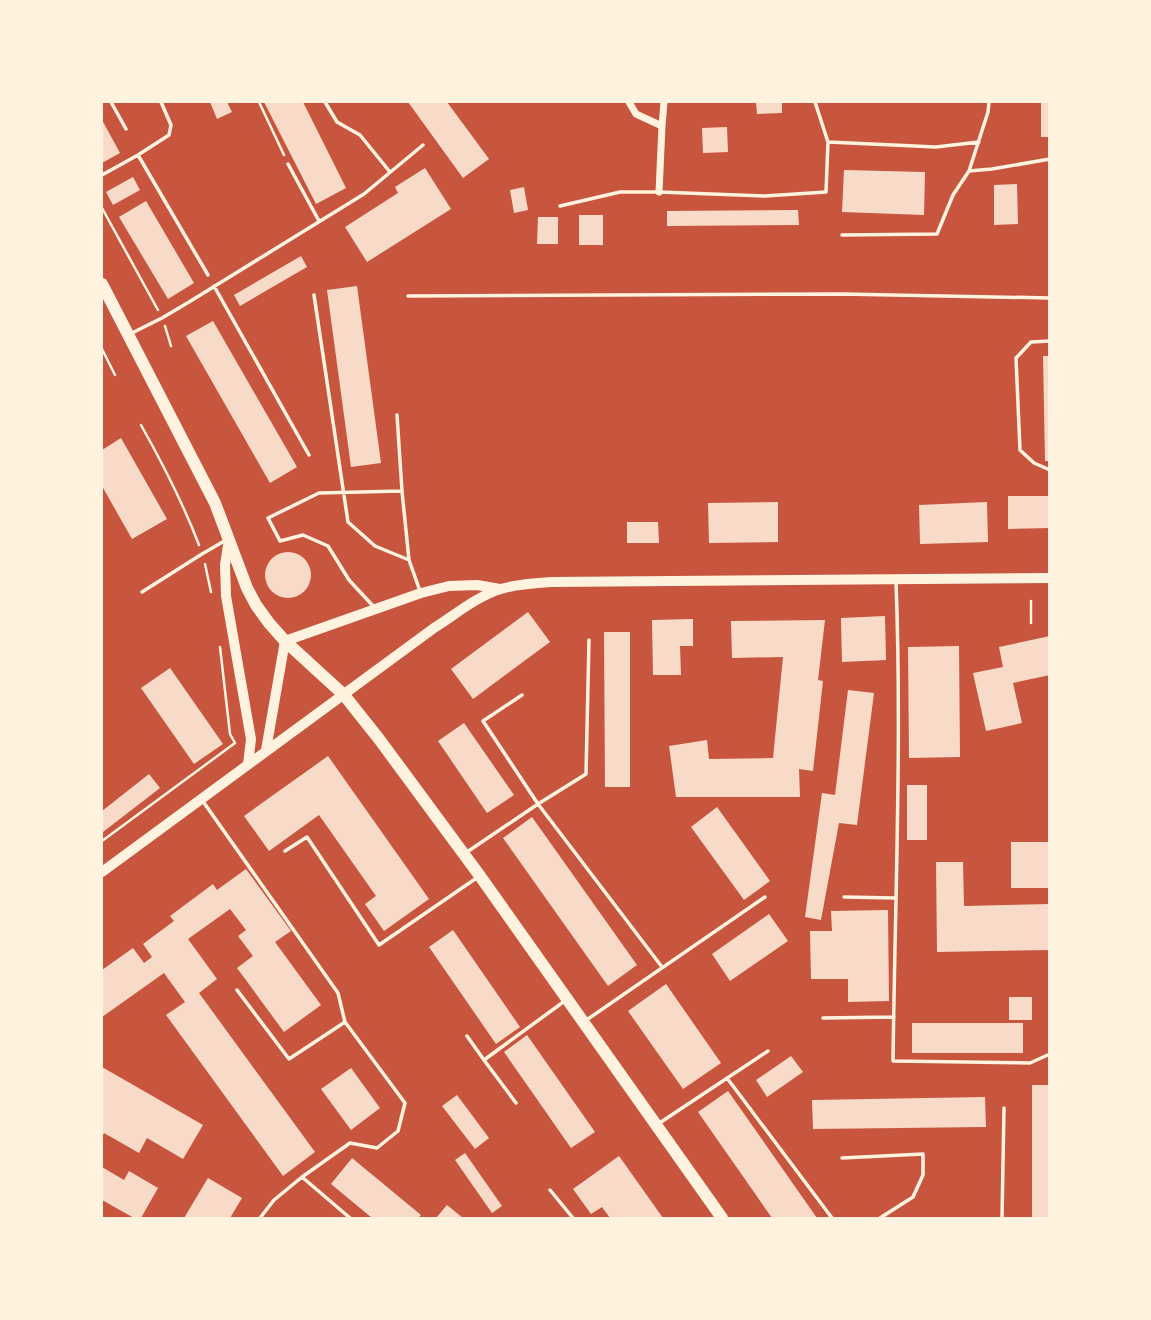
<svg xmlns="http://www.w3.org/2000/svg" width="1151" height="1320" viewBox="0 0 1151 1320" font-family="Commissioner,sans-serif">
<rect width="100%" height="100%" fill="#c8553d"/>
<path fill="#f7dbc8" d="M 210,102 L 227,102 L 232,112 L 217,119 Z
M 264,102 L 303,102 L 346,188 L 316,204 Z
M 408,102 L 447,102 L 489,159 L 463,178 Z
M 756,102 L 782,102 L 782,113 L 757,114 Z
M 1041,102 L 1050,102 L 1050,137 L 1041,137 Z
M 102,120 L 120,153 L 102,163 Z
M 727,127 L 728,152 L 703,153 L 702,128 Z
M 425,168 L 451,209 L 367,262 L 345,227 L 398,193 L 395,187 Z
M 844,170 L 925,172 L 924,215 L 842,212 Z
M 133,177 L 140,190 L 113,205 L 106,192 Z
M 1017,184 L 1018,224 L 994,225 L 994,185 Z
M 524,187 L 528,210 L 514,213 L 510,190 Z
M 146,201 L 194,283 L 168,299 L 119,217 Z
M 798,210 L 799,225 L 667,226 L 667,211 Z
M 579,215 L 603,215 L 603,245 L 579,245 Z
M 538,217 L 558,217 L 558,244 L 537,244 Z
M 301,256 L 307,267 L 240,306 L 234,295 Z
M 357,286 L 381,463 L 351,467 L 327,290 Z
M 213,321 L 297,467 L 270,483 L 186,336 Z
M 1043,356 L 1050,356 L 1050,461 L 1045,461 Z
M 121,438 L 167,519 L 132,539 L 102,486 L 102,450 Z
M 1008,496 L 1050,496 L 1050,528 L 1008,529 Z
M 778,502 L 778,542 L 709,543 L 708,503 Z
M 987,502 L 988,542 L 920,544 L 919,505 Z
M 627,522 L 658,522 L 659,543 L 627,543 Z
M265 575a23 23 0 1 1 46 0a23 23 0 1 1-46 0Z
M 528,612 L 550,642 L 473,699 L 451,669 Z
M 885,616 L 886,660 L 842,662 L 841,618 Z
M 693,619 L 693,646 L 680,646 L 681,675 L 653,675 L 652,620 Z
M 825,620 L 818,680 L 823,681 L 813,771 L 799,769 L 800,797 L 676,797 L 669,746 L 707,740 L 709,759 L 773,758 L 783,657 L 732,658 L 731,621 Z
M 604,632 L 630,632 L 630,787 L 605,787 Z
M 1050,636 L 1050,675 L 1013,683 L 1022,723 L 986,731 L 973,673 L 1003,667 L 999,647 Z
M 959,646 L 960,757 L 909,758 L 908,647 Z
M 170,668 L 223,744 L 194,764 L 141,688 Z
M 848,690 L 874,693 L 857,825 L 839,823 L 821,920 L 805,917 L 822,793 L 835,795 Z
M 464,723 L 514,795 L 487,813 L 438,741 Z
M 328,756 L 429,899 L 384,931 L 365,904 L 376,896 L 319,815 L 269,851 L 244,816 Z
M 149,774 L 160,788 L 103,832 L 102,830 L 102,811 Z
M 907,785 L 927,785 L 927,840 L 907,840 Z
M 717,807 L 770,881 L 744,900 L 691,827 Z
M 532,817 L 637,965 L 608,986 L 503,838 Z
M 1011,842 L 1050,842 L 1050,888 L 1011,888 Z
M 936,862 L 963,862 L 964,906 L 1050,904 L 1050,950 L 937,952 Z
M 246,869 L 291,931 L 275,942 L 321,1005 L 284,1032 L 237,968 L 253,956 L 238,936 L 246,930 L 230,909 L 188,939 L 217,979 L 199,993 L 315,1152 L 283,1176 L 166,1015 L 185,1002 L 164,973 L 102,1017 L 102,970 L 133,948 L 144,963 L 152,957 L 143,944 L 174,921 L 170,916 L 213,884 L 217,890 Z
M 888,910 L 889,1001 L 848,1002 L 848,979 L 811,979 L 810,931 L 832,931 L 831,911 Z
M 769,914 L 788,941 L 730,981 L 712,954 Z
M 453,930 L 520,1027 L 496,1044 L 429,947 Z
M 666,984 L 721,1063 L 683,1089 L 628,1011 Z
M 1009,997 L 1032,997 L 1032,1020 L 1009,1020 Z
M 912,1023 L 1023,1023 L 1023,1053 L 912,1053 Z
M 527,1035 L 595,1132 L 571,1148 L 504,1052 Z
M 791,1056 L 803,1072 L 767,1097 L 756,1080 Z
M 102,1067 L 203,1125 L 183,1159 L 147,1138 L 139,1153 L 104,1133 L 102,1137 L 102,1108 L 103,1104 L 102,1103 Z
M 351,1068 L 380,1108 L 351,1130 L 321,1089 Z
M 1032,1085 L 1050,1085 L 1050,1218 L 1032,1218 Z
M 728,1091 L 817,1218 L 772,1218 L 698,1112 Z
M 457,1095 L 489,1138 L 475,1149 L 442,1106 Z
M 985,1097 L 986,1127 L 813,1129 L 812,1100 Z
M 465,1153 L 502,1206 L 492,1213 L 455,1160 Z
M 619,1156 L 663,1218 L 610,1218 L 602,1207 L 591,1214 L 573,1189 Z
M 352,1158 L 421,1215 L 418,1218 L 372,1218 L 331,1184 Z
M 102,1167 L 124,1180 L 129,1171 L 158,1188 L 141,1218 L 134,1218 L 102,1200 Z
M 208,1178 L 242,1198 L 230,1218 L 184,1218 Z
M 447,1205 L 463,1218 L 436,1218 Z"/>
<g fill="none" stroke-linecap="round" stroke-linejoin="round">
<path stroke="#fff3e0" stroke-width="2.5" d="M 259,102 L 284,155
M 102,208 L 158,310
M 165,326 L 171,346
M 102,349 L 115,375
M 141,425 C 163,464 183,503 199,545
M 205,564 L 211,592
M 1031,601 L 1031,623
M 220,647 L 230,734 L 235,743
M 102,841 L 235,743"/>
<path stroke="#fff3e0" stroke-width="3.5" d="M 111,102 L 126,129
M 325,102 L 337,122 L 360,135 L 390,172
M 828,142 L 936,147 L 979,142
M 138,155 L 208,275
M 288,164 L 319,221
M 969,171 L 988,112 L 989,102
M 102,175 L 138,155 L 169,135 L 171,125 L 161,102
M 560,206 L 620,192 L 659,192 L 765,196 L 826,192 L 828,142 L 815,102
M 842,235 L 937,234 L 953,195 L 969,171 L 992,169 L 1050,159
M 214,286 L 309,455
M 314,295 L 348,522 L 375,546 L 409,560
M 408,296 L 842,294 L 1050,298
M 132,333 L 162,318 L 189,302 L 364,194 L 423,145
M 1050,341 L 1031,342 L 1016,358 L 1020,450 L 1034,463 L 1050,470
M 397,415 L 402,491 L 409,560 L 420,591
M 896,582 C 902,741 895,901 893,1061 L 1030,1063 L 1050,1054
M 142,592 L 202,554 L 226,540
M 374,607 L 349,580 L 328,546 L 303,535 L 280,541 L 268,518 L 319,493 L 402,491
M 522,695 L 483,721 L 538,804 L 586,774 L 589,640
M 202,800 L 338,993 L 345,1022 L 405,1103 L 398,1131 L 377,1148 L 350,1143 L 302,1177 L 274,1200 L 260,1218
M 285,851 L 307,837 L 379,945 L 478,877
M 467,852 L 538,804 L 662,967
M 844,897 L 895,898
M 237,990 L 289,1059 L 345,1022
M 823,1018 L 894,1017
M 585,1021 L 765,897
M 467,1036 L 484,1060
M 727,1078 L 832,1218
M 516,1103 L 484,1060 L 566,1000
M 658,1124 L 768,1051
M 842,1158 L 923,1154 L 923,1175 L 913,1197 L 880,1218
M 302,1177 L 350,1218
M 550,1190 L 573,1218
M 1002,1218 L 1004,1108"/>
<path stroke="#fff3e0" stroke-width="7" d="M 629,102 L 636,114 L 662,126 L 659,192
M 662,126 L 664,102"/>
<path stroke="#fff3e0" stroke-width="10" d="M 229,539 L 225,565 L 226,596 L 251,739 L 248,764
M 266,750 L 285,641 L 421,593 L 449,586 L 477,585 L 500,589
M 102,872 L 434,628 C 455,615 477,596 501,589 C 517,584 535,583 552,582 L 1050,578"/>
<path stroke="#fff3e0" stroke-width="12" d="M 102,284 L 215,503 L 247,588 L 256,605 L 269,623 L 285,641 L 344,695 L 379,739 L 480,876 L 722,1218"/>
</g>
<rect width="1151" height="1320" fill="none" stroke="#fff3e0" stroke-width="206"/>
</svg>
